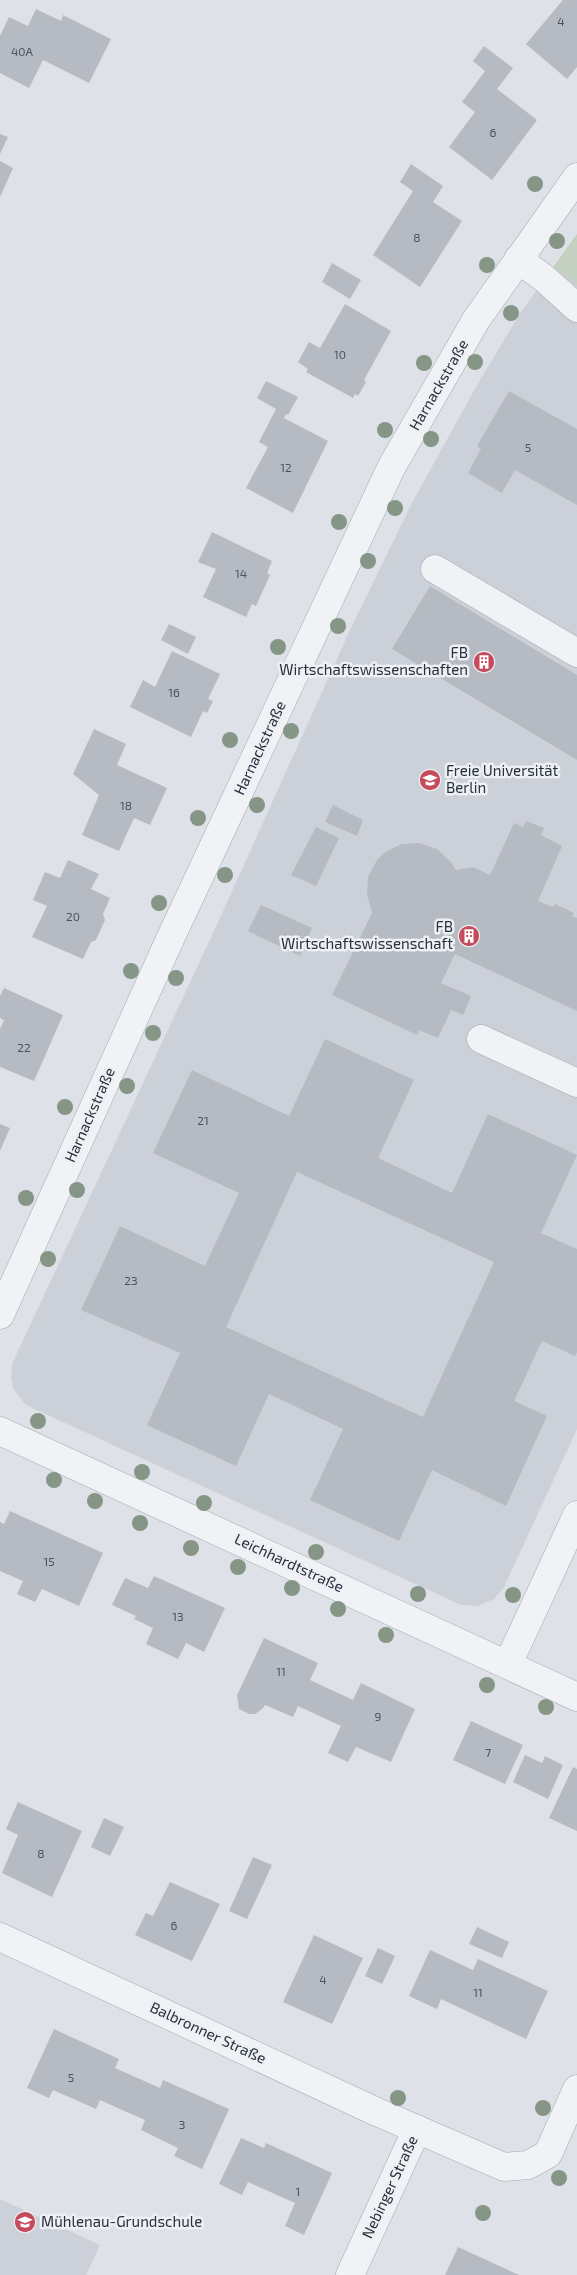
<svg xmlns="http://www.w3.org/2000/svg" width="577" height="2275" viewBox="0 0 577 2275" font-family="'Exo 2',sans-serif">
<rect width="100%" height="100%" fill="#dee1e7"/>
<path fill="#ccd0d8" d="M 577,234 L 577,1429 L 504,1587 L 494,1599 L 477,1606 L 461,1605 L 26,1405 L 13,1388 L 11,1378 L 12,1364 L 215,929 L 350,630 L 413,501 L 476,387 L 521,312 Z
M 0,2199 L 100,2245 L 86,2275 L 0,2275 Z"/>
<path fill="#c4d0c0" d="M 577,234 L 577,286 L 554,266 Z"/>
<path fill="#b6bbc3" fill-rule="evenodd" d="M 563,0 L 577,0 L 577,67 L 567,79 L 526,44 Z
M 36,9 L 61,21 L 63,15 L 111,39 L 89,83 L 43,60 L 29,88 L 0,73 L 0,36 L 9,17 L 28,26 Z
M 484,46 L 513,68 L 497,89 L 537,120 L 492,180 L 449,147 L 475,112 L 462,102 L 485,71 L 473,61 Z
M 0,134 L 8,137 L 0,154 Z
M 0,161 L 13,168 L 0,197 Z
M 411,164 L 443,186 L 433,202 L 462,221 L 420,287 L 373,255 L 413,191 L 400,182 Z
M 332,263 L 361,280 L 350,299 L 322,282 Z
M 345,304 L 391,331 L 364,380 L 366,382 L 358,396 L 355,394 L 353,398 L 306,372 L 308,369 L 298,362 L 309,342 L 320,348 Z
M 266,381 L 298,397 L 288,415 L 286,414 L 284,418 L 328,441 L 293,513 L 246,488 L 268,447 L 259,442 L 276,409 L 257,398 Z
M 509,391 L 577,429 L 577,505 L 515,470 L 502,493 L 468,473 L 481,449 L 477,446 Z
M 212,532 L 272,561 L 267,573 L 270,575 L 256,606 L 252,604 L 246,617 L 203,597 L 216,569 L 198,562 Z
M 430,586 L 577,675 L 577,760 L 392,649 Z
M 169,624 L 196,637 L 188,654 L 161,640 Z
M 172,651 L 220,674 L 208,699 L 213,701 L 207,713 L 203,711 L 191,737 L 130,707 L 143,680 L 155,687 Z
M 94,729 L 126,744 L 117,765 L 167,788 L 150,825 L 134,818 L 119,851 L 82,835 L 99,795 L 73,774 Z
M 333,805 L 363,820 L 357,836 L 325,822 Z
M 526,821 L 544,828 L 541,835 L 562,846 L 538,901 L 553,907 L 555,904 L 574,913 L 572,916 L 577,918 L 577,1011 L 455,954 L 441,983 L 471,996 L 463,1015 L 451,1010 L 438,1038 L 419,1030 L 417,1035 L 332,995 L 372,913 L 367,895 L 368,877 L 377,860 L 384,853 L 401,844 L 419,843 L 437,849 L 451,862 L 456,870 L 473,867 L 490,875 L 514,823 L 523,827 Z
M 316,827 L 339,838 L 316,886 L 291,875 Z
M 68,860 L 99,874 L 91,889 L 110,898 L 103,914 L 105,920 L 96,940 L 91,942 L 83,959 L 32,937 L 47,906 L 33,900 L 45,872 L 60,878 Z
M 261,905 L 312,928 L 300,956 L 248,931 Z
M 4,988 L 63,1015 L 34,1081 L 0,1067 L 0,1029 L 4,1020 L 0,1018 L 0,996 Z
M 325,1039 L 414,1080 L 378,1158 L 452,1193 L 488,1114 L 577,1155 L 541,1233 L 577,1249 L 577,1352 L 575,1356 L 542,1341 L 514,1401 L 547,1416 L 506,1506 L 432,1470 L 399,1541 L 310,1500 L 343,1429 L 269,1394 L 236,1466 L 147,1425 L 180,1353 L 81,1310 L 120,1226 L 205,1266 L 239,1193 L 153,1153 L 192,1070 L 289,1116 ZM 297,1172 L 494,1262 L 423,1417 L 226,1327 Z
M 0,1124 L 10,1128 L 0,1151 Z
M 10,1511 L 103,1553 L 79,1606 L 42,1589 L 35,1602 L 17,1594 L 23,1581 L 0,1571 L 0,1522 L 4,1524 Z
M 154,1576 L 225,1608 L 204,1652 L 186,1643 L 178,1659 L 146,1644 L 153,1628 L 134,1619 L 136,1616 L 112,1605 L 125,1578 L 148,1588 Z
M 264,1638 L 318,1663 L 310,1680 L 353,1700 L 361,1683 L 415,1709 L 391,1762 L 356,1747 L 348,1762 L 328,1753 L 341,1726 L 298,1706 L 293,1717 L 265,1705 L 262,1709 L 255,1714 L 249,1714 L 239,1709 L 237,1695 Z
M 471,1721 L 523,1745 L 505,1784 L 453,1760 Z
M 525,1755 L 542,1763 L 545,1756 L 563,1765 L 548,1799 L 513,1782 Z
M 573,1767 L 577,1769 L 577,1831 L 549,1818 Z
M 18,1802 L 82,1831 L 52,1897 L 2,1873 L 18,1835 L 6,1829 Z
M 104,1818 L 124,1827 L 110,1856 L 91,1847 Z
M 253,1857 L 272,1865 L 247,1919 L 229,1911 Z
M 170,1882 L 220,1904 L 192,1961 L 135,1935 L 146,1913 L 153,1916 Z
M 477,1927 L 509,1942 L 502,1958 L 469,1944 Z
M 314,1935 L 363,1958 L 332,2024 L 283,2002 Z
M 378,1948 L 395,1956 L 382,1984 L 365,1976 Z
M 430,1950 L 473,1970 L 478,1959 L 548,1991 L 526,2039 L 441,1999 L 437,2009 L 409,1996 Z
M 54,2029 L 119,2059 L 115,2068 L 160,2088 L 163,2080 L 229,2109 L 202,2169 L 174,2156 L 178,2148 L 141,2130 L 145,2120 L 122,2110 L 100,2100 L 96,2109 L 53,2090 L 49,2098 L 27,2088 Z
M 241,2138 L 264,2148 L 266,2143 L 332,2173 L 304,2235 L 285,2226 L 295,2203 L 248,2182 L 242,2195 L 219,2184 Z
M 458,2247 L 519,2275 L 445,2275 Z"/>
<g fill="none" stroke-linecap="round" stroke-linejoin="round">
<g stroke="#a4a8b0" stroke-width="29">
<path id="minor" d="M 518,259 L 545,279 L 577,308
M 435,569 L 577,653
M 481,1039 L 577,1083
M 0,1315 L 171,937 L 391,468 L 476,320 L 577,177
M 0,1431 L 577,1697
M 508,1664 L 577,1515
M 0,1937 L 377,2112 L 504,2167 L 528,2165 L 548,2154 L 577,2089
M 350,2275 L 417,2129"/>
</g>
<use href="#minor" stroke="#f0f2f5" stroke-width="28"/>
</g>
<g fill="#859586">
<circle cx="535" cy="184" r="8"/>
<circle cx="557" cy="241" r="8"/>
<circle cx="487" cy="265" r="8"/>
<circle cx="511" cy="313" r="8"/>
<circle cx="475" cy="362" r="8"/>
<circle cx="424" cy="363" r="8"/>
<circle cx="385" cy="430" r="8"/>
<circle cx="431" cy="439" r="8"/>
<circle cx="395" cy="508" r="8"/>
<circle cx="339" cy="522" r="8"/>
<circle cx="368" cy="561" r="8"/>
<circle cx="338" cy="626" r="8"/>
<circle cx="278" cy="647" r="8"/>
<circle cx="291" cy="731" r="8"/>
<circle cx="230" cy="740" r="8"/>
<circle cx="257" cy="805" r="8"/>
<circle cx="198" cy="818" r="8"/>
<circle cx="225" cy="875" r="8"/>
<circle cx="159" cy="903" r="8"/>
<circle cx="131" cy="971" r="8"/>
<circle cx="176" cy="978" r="8"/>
<circle cx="153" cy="1033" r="8"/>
<circle cx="127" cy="1086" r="8"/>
<circle cx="65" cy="1107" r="8"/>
<circle cx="77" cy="1190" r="8"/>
<circle cx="26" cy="1198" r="8"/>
<circle cx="48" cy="1259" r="8"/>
<circle cx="38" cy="1421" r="8"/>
<circle cx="142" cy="1472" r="8"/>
<circle cx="54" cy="1480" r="8"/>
<circle cx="95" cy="1501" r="8"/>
<circle cx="204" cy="1503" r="8"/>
<circle cx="140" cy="1523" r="8"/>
<circle cx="191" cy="1548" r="8"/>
<circle cx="316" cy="1552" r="8"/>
<circle cx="238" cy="1567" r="8"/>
<circle cx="292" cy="1588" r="8"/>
<circle cx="418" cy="1594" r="8"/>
<circle cx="513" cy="1595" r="8"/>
<circle cx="338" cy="1609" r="8"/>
<circle cx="386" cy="1635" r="8"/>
<circle cx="487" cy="1685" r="8"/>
<circle cx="546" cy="1707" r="8"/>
<circle cx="398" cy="2098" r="8"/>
<circle cx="543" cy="2108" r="8"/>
<circle cx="559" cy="2178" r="8"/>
<circle cx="483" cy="2213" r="8"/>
</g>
<defs>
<g id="building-disc" transform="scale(1.125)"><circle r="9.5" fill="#c44a5c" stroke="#edf0f4"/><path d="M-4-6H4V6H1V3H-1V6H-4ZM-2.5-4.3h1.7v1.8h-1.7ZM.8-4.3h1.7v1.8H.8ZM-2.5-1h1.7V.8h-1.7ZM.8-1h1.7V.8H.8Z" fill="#fff"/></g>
<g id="university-disc" transform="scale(1.125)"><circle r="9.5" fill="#c44a5c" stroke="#edf0f4"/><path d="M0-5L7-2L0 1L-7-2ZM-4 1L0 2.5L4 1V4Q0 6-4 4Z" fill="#fff"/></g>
<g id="school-disc" transform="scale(1.125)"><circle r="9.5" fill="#c44a5c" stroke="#edf0f4"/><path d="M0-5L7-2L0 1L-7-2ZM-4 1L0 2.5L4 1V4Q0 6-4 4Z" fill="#fff"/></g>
</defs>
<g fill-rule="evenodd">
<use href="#building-disc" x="484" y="662"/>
<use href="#university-disc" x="430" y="780"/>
<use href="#building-disc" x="469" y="936"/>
<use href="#school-disc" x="25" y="2222"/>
</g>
<g text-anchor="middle" stroke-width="5" stroke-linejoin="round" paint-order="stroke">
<g font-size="12" fill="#4c535e">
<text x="561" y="26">4</text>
<text x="22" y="56">40A</text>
<text x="493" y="137">6</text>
<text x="417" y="242">8</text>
<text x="340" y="359">10</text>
<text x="528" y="452">5</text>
<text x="286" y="472">12</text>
<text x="241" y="578">14</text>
<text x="174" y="697">16</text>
<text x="126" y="810">18</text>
<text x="73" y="921">20</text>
<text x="24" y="1052">22</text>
<text x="203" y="1125">21</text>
<text x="131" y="1285">23</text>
<text x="49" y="1566">15</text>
<text x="178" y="1621">13</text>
<text x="281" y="1676">11</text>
<text x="378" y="1721">9</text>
<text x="488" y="1757">7</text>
<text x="41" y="1858">8</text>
<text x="174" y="1930">6</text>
<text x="323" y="1984">4</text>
<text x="478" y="1997">11</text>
<text x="71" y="2082">5</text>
<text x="182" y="2129">3</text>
<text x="298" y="2196">1</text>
</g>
<g font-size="15" fill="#28303c" stroke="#edf0f4">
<text transform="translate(439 385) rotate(-60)" y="5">Harnackstraße</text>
<text transform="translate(260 748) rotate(-65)" y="5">Harnackstraße</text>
<text transform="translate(90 1115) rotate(-66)" y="5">Harnackstraße</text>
<text transform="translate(289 1563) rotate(25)" y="5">Leichhardtstraße</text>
<text transform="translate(208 2033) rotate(25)" y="5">Balbronner Straße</text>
<text transform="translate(390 2187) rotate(-65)" y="5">Nebinger Straße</text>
</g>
<g font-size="15" fill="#28303c" stroke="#edf0f4" text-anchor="end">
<text x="468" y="658">FB<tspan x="468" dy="17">Wirtschaftswissenschaften</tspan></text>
<text x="446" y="776" text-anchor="start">Freie Universität<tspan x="446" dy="17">Berlin</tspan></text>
<text x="453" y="932">FB<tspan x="453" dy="17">Wirtschaftswissenschaft</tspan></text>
<text x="41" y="2227" text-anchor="start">Mühlenau-Grundschule</text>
</g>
</g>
</svg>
